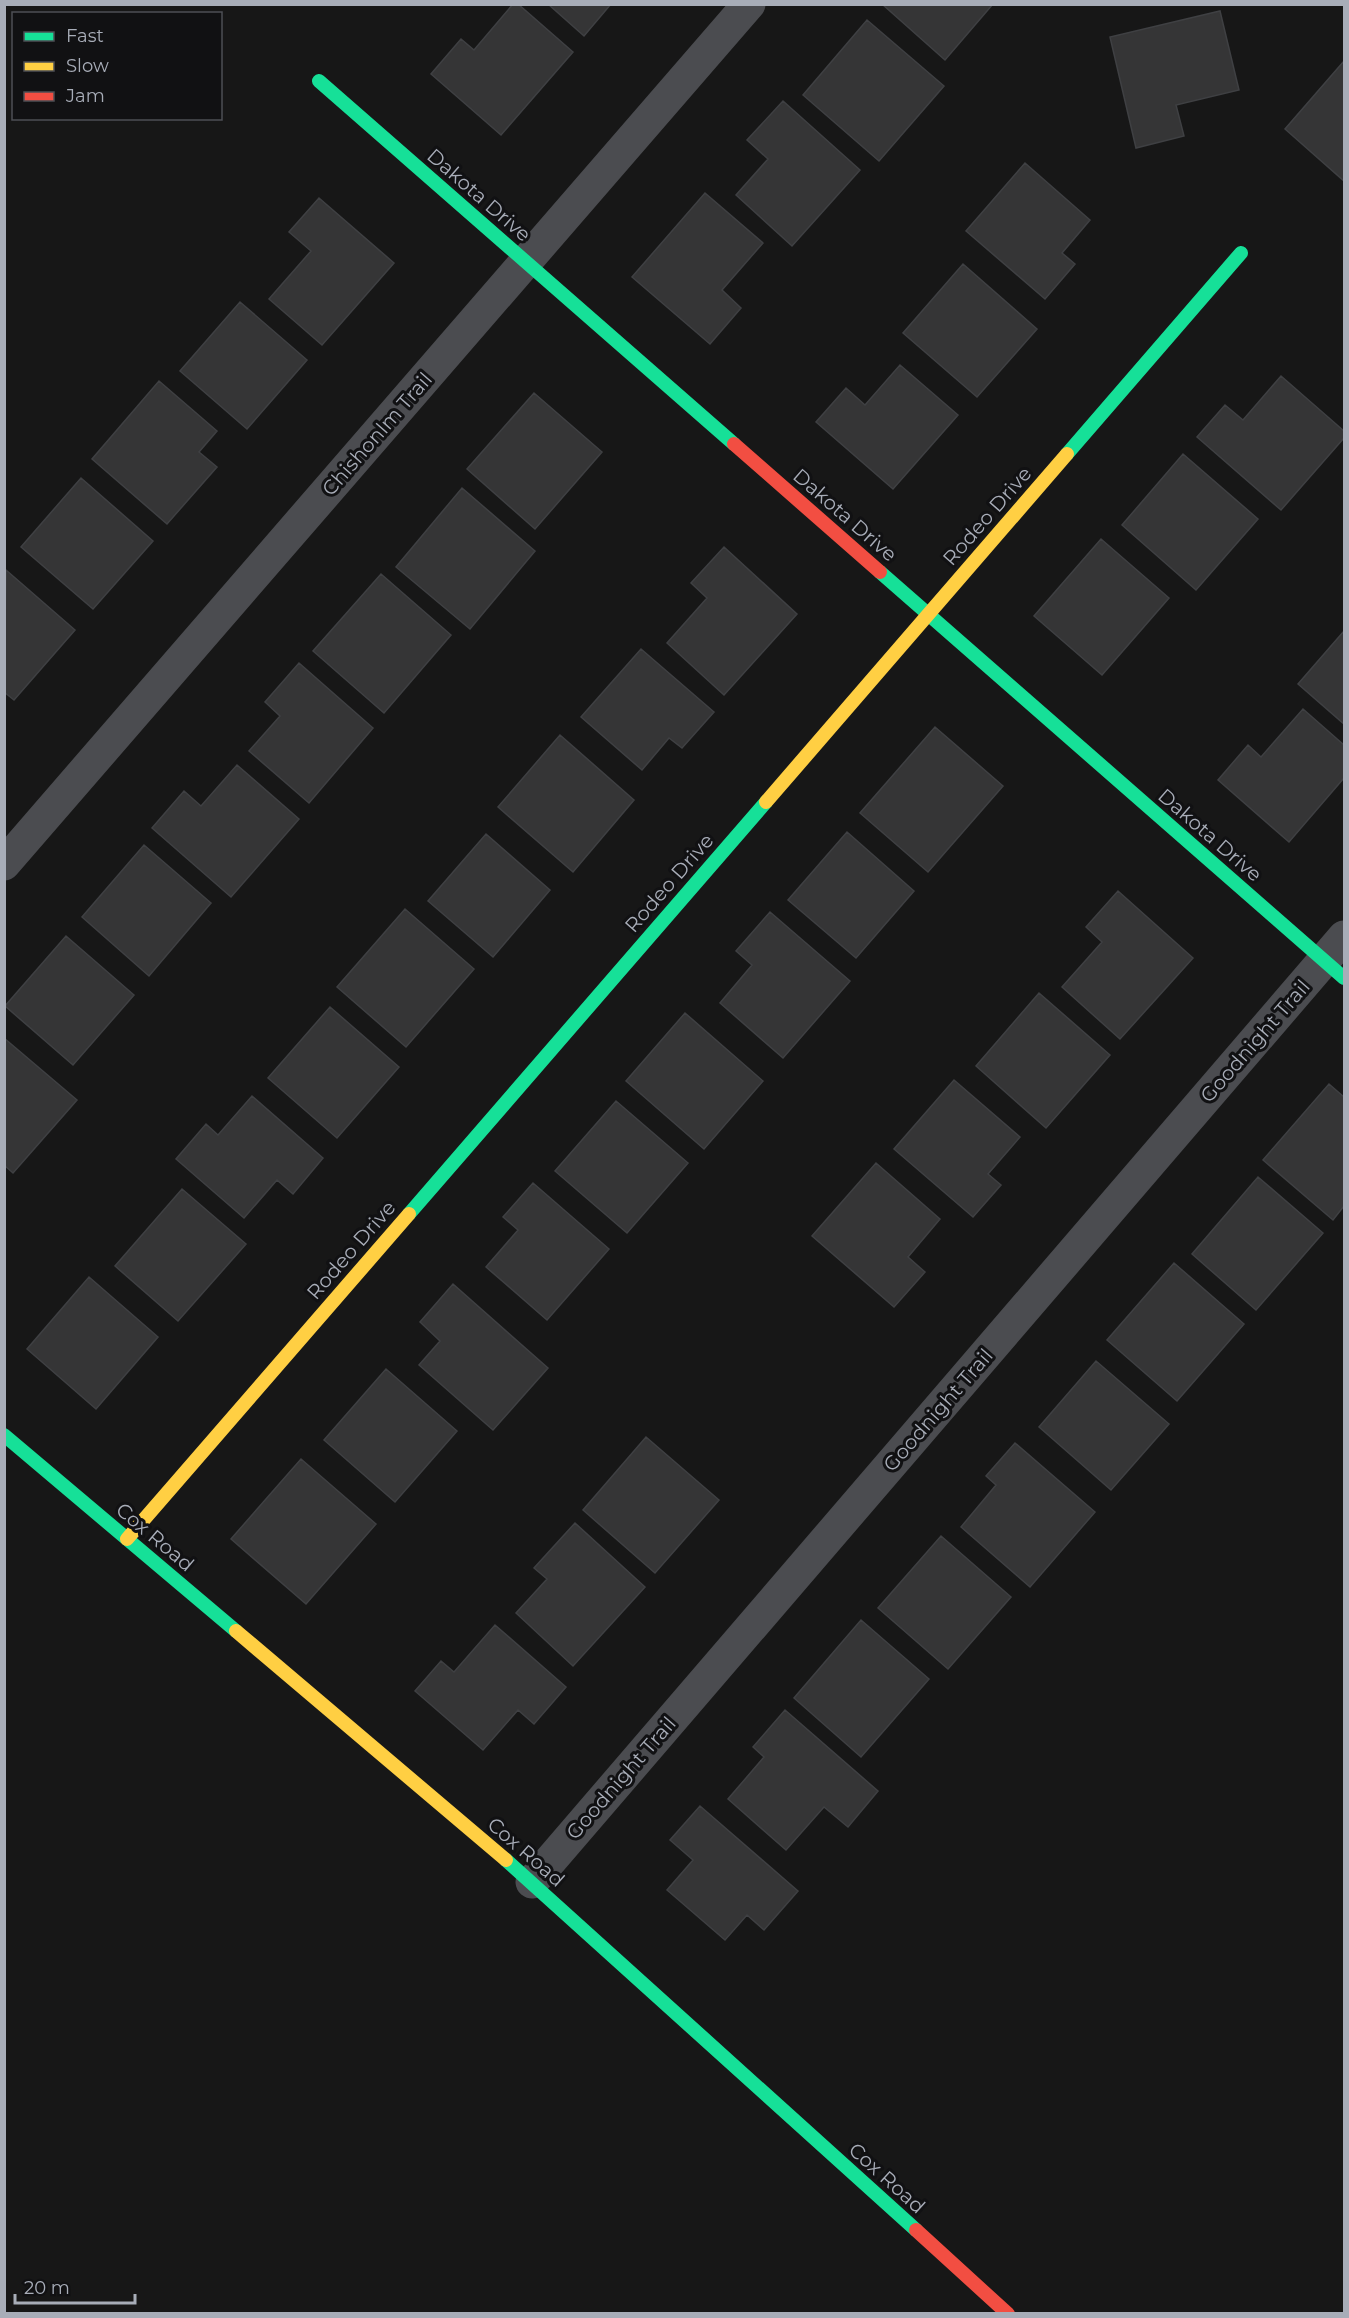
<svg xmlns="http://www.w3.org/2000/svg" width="1349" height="2318" viewBox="0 0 1349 2318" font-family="Montserrat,sans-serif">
<rect width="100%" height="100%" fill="#171717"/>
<path fill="#353536" stroke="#3f4043" stroke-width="1.5" d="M 513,4 L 518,4 L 573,52 L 501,135 L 431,74 L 461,39 L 474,50 Z
M 548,4 L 611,4 L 584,36 Z
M 882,4 L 993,4 L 945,60 Z
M 1220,11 L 1239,90 L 1176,105 L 1184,136 L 1136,148 L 1110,37 Z
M 867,20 L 944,86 L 879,161 L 803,95 Z
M 1344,61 L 1344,181 L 1285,129 Z
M 783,101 L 860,170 L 792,246 L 736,195 L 768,159 L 747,140 Z
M 1025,163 L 1090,220 L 1062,253 L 1075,264 L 1045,299 L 966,231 Z
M 705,193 L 763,243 L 722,290 L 741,308 L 710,344 L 632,277 Z
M 319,198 L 394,263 L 322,345 L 269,299 L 311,251 L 289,232 Z
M 963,264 L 1037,329 L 977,397 L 903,333 Z
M 240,302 L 307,360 L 247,429 L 180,371 Z
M 900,365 L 958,415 L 893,489 L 816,422 L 846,388 L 865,405 Z
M 1281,376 L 1344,431 L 1344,438 L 1281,510 L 1197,437 L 1225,405 L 1243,420 Z
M 159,381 L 217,431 L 199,452 L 217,467 L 167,524 L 92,459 Z
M 534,393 L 602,452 L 535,529 L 467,469 Z
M 1183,454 L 1258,519 L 1196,590 L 1122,525 Z
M 81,478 L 153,541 L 93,609 L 21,547 Z
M 462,488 L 535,551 L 470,629 L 396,567 Z
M 1101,539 L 1169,598 L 1102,675 L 1034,616 Z
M 724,547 L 797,614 L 724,695 L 667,643 L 707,598 L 691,583 Z
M 6,570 L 75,630 L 14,700 L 4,692 Z
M 381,574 L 451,635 L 384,713 L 313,651 Z
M 1344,631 L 1344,724 L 1298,684 Z
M 641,649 L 714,712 L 682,748 L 669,738 L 642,770 L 581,717 Z
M 299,663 L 373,728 L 309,803 L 249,751 L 280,716 L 265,702 Z
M 1303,709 L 1344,745 L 1344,778 L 1289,842 L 1218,780 L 1248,745 L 1261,757 Z
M 935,727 L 1003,786 L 928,872 L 860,813 Z
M 560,735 L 634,800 L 573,872 L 498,807 Z
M 237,765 L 299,819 L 231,897 L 152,828 L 184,791 L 201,806 Z
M 847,832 L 914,891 L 856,958 L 788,900 Z
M 486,834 L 550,890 L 493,957 L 428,901 Z
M 144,845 L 211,903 L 149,976 L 82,917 Z
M 1118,891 L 1193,958 L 1120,1039 L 1062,987 L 1102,942 L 1086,927 Z
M 405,909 L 474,969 L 406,1047 L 337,987 Z
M 770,912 L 850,981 L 783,1058 L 720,1003 L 752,965 L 736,951 Z
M 66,936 L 134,995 L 73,1065 L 5,1006 Z
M 1039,993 L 1110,1055 L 1046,1128 L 976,1066 Z
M 330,1007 L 399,1067 L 337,1138 L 268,1078 Z
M 685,1013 L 763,1081 L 704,1149 L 626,1081 Z
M 4,1038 L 77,1100 L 13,1173 L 4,1165 Z
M 954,1080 L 1020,1137 L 988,1174 L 1001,1185 L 973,1217 L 894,1149 Z
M 1329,1084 L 1344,1097 L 1344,1206 L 1333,1220 L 1263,1160 Z
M 252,1096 L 323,1158 L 293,1194 L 277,1180 L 244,1218 L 176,1159 L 206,1124 L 218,1135 Z
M 616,1101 L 688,1163 L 627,1233 L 555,1171 Z
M 876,1163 L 940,1219 L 908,1257 L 925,1272 L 894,1307 L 812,1236 Z
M 1258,1177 L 1323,1233 L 1256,1310 L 1192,1254 Z
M 533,1183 L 609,1249 L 547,1320 L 486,1267 L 518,1230 L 503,1217 Z
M 182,1189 L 246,1244 L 178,1321 L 115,1266 Z
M 1174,1263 L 1244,1324 L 1177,1401 L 1107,1340 Z
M 89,1277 L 158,1337 L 96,1409 L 27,1349 Z
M 453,1284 L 548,1368 L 493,1430 L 419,1365 L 440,1341 L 420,1322 Z
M 1096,1361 L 1169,1424 L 1111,1490 L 1039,1427 Z
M 386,1369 L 457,1431 L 395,1502 L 324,1440 Z
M 646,1437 L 719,1500 L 655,1573 L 583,1510 Z
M 1015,1443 L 1095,1512 L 1030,1587 L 961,1527 L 996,1485 L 986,1476 Z
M 301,1459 L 376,1524 L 306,1604 L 231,1539 Z
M 575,1523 L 645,1587 L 573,1666 L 516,1613 L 547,1579 L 534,1568 Z
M 941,1536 L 1011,1597 L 948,1669 L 878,1608 Z
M 861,1620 L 929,1679 L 861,1757 L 794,1698 Z
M 495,1625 L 566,1687 L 534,1724 L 518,1710 L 483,1750 L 415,1691 L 441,1661 L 454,1672 Z
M 785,1710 L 878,1791 L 848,1827 L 824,1807 L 786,1850 L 728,1799 L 764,1757 L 753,1747 Z
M 700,1806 L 798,1891 L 764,1930 L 747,1915 L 725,1940 L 667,1890 L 693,1860 L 670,1840 Z"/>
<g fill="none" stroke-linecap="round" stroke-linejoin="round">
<path stroke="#4b4c50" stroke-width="33" d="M 4,864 L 749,4
M 532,1882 L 1344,937"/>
<path stroke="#16e098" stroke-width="14" d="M 319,81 L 734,444
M 1067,454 L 1241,253
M 880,572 L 1344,978
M 409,1214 L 766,802
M 4,1435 L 236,1631
M 506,1860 L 916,2230"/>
<path stroke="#ffcf43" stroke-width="14" d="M 766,802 L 1067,454
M 127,1539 L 409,1214
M 236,1631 L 506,1860"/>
<path stroke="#f24e42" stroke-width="14" d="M 734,444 L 880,572
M 916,2230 L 1008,2314"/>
</g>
<g text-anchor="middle" stroke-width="6" stroke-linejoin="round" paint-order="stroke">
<g font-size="20" fill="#a8adb8" stroke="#111113">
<text transform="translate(479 195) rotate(41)" y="7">Dakota Drive</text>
<text transform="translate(377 434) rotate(-49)" y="7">Chishonlm Trail</text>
<text transform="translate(845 515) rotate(41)" y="7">Dakota Drive</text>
<text transform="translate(987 516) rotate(-49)" y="7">Rodeo Drive</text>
<text transform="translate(1210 835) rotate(41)" y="7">Dakota Drive</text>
<text transform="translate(669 883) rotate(-49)" y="7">Rodeo Drive</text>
<text transform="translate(1255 1041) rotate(-49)" y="7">Goodnight Trail</text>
<text transform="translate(351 1250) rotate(-49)" y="7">Rodeo Drive</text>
<text transform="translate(938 1410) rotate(-49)" y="7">Goodnight Trail</text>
<text transform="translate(155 1537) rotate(40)" y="7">Cox Road</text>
<text transform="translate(621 1778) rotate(-49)" y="7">Goodnight Trail</text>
<text transform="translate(526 1852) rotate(41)" y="7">Cox Road</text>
<text transform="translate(887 2178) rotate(42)" y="7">Cox Road</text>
</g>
</g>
<rect width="1349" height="2318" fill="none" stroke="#a8adb8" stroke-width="12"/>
<rect x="12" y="12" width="210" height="108" fill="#111113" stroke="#4d4f55" stroke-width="1.5"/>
<rect x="24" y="32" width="30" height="9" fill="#16e098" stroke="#4d4f55" stroke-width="1.5"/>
<text x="66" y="42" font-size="18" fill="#a8adb8">Fast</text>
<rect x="24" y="62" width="30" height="9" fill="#ffcf43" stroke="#4d4f55" stroke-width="1.5"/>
<text x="66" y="72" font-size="18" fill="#a8adb8">Slow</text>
<rect x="24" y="92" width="30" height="9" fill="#f24e42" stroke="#4d4f55" stroke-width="1.5"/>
<text x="66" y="102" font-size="18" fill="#a8adb8">Jam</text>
<path d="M15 2294v9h120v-9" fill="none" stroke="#a8adb8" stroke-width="3"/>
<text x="24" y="2294" font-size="18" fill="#a8adb8" stroke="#111113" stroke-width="4.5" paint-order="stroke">20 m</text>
</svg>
